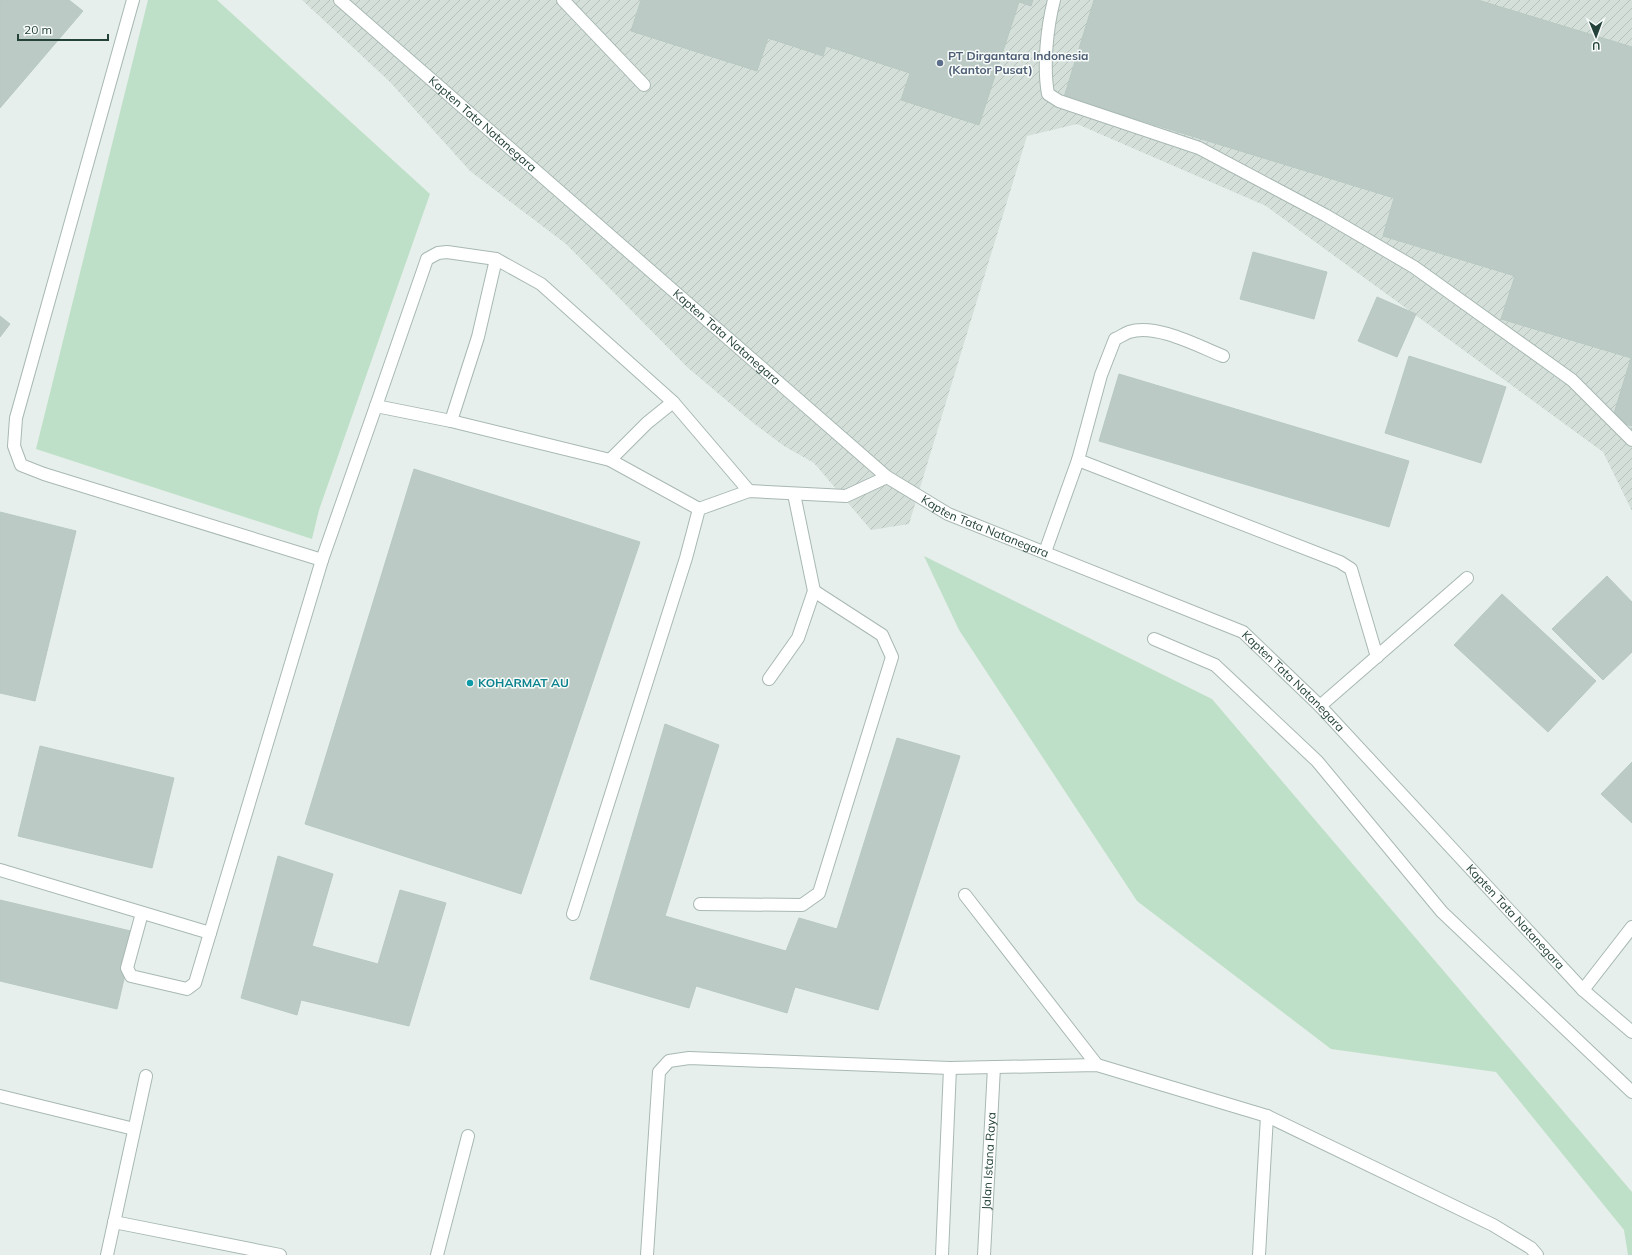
<svg xmlns="http://www.w3.org/2000/svg" width="1632" height="1255" viewBox="0 0 1632 1255" font-family="Mulish,sans-serif">
<defs>
<pattern id="industrial-furrows" width="10" height="10" patternUnits="userSpaceOnUse"><rect width="10" height="10" fill="#d4dfda"/><path d="M-1 1l2-2M0 10L10 0M9 11l2-2" fill="none" stroke="#b6c1bc"/></pattern>
</defs>
<rect width="100%" height="100%" fill="#e6efeb"/>
<path fill="url(#industrial-furrows)" d="M 302,0 L 1632,0 L 1632,511 L 1603,452 L 1266,206 L 1077,124 L 1027,136 L 909,524 L 871,530 L 814,463 L 784,446 L 752,422 L 687,367 L 566,244 L 470,171 L 390,82 Z"/>
<path fill="#bfe0c8" d="M 148,0 L 217,0 L 430,194 L 319,510 L 312,539 L 36,449 Z
M 924,556 L 1212,699 L 1632,1192 L 1632,1255 L 1628,1255 L 1624,1230 L 1496,1072 L 1331,1049 L 1137,901 L 959,630 Z"/>
<path fill="#bbcac4" stroke="#b8c9c2" d="M 0,0 L 69,0 L 83,11 L 0,108 Z
M 641,0 L 1033,0 L 1031,6 L 1019,2 L 979,125 L 901,100 L 910,73 L 826,46 L 823,56 L 768,38 L 757,71 L 631,31 Z
M 1094,0 L 1478,0 L 1632,47 L 1632,426 L 1612,420 L 1631,358 L 1501,319 L 1515,276 L 1383,236 L 1394,198 L 1064,97 Z
M 1253,252 L 1327,272 L 1314,319 L 1240,299 Z
M 1377,297 L 1416,314 L 1397,357 L 1358,341 Z
M 0,316 L 10,324 L 0,337 Z
M 1409,356 L 1506,387 L 1481,463 L 1385,433 Z
M 1119,374 L 1409,461 L 1389,527 L 1099,441 Z
M 414,469 L 640,542 L 521,894 L 305,824 Z
M 0,512 L 76,531 L 35,701 L 0,693 Z
M 1607,576 L 1632,602 L 1632,652 L 1603,680 L 1552,629 Z
M 1502,594 L 1596,681 L 1548,732 L 1454,645 Z
M 665,724 L 719,745 L 665,916 L 786,951 L 799,918 L 837,929 L 897,738 L 960,756 L 878,1010 L 795,987 L 787,1013 L 696,986 L 689,1008 L 590,979 Z
M 40,746 L 174,778 L 152,868 L 18,836 Z
M 1632,762 L 1632,823 L 1601,794 Z
M 278,856 L 333,874 L 312,946 L 378,964 L 400,890 L 446,903 L 409,1026 L 301,1000 L 297,1015 L 241,998 Z
M 0,900 L 135,932 L 117,1009 L 0,981 Z"/>
<g fill="none" stroke-linecap="round" stroke-linejoin="round">
<g stroke="#a8b8b2" stroke-width="14">
<g id="service">
<path d="M 133,0 L 16,418 L 14,446 L 21,465 L 44,474 L 322,560"/>
<path id="s1" d="M 340,0 L 887,477 L 948,514 L 1243,632 L 1320,706 L 1583,990 L 1632,1032"/>
<path d="M 563,0 L 644,85"/>
<path d="M 1054,0 C 1047,27 1043,66 1048,94 L 1059,101 L 1199,148 L 1325,215 L 1414,267 L 1572,380 L 1632,440"/>
<path d="M 376,406 L 427,259 L 438,253 L 447,252 L 496,259 L 541,284 L 673,402"/>
<path d="M 451,421 L 478,337 L 496,259"/>
<path d="M 610,460 L 647,423 L 673,402 L 749,491"/>
<path d="M 1078,460 L 1340,562 L 1351,569 L 1377,657"/>
<path d="M 1045,552 L 1078,460 L 1101,375 L 1115,339 C 1120,337 1124,334 1129,332 C 1156,323 1198,346 1223,356"/>
<path d="M 769,679 L 798,638 L 814,591 L 794,494"/>
<path d="M 1320,706 L 1467,578"/>
<path d="M 0,870 L 210,933"/>
<path d="M 700,904 L 802,905 L 819,893 L 892,657 L 882,635 L 814,591"/>
<path d="M 142,913 L 127,968 L 131,976 L 187,989 L 195,983 L 322,560 L 376,406 L 451,421 L 610,460 L 699,509"/>
<path d="M 573,914 L 686,558 L 699,509 L 749,491 L 846,496 L 887,477"/>
<path d="M 1583,990 L 1632,927"/>
</g>
</g>
<g stroke="#a8b8b2" stroke-width="14">
<g id="minor">
<path d="M 1154,639 L 1215,665 L 1317,761 L 1442,912 L 1632,1092"/>
<path d="M 965,895 L 1097,1065"/>
<path d="M 0,1096 L 134,1129"/>
<path d="M 114,1222 L 280,1255"/>
<path d="M 107,1255 L 146,1076"/>
<path d="M 437,1255 L 468,1136"/>
<path d="M 647,1255 L 659,1072 L 669,1061 L 689,1058 L 950,1068 L 1097,1065 L 1267,1116 L 1493,1225 L 1531,1248 L 1537,1255"/>
<path d="M 942,1255 L 950,1068"/>
<path id="s2" d="M 984,1255 L 994,1067"/>
<path d="M 1259,1255 L 1267,1116"/>
</g>
</g>
<use href="#service" stroke="#fff" stroke-width="12"/>
<use href="#minor" stroke="#fff" stroke-width="12"/>
</g>
<circle fill="#5c6f8a" stroke="#f7fbf9" stroke-width="1.5" cx="940" cy="63" r="4"/>
<circle fill="#0f9aa8" stroke="#f7fbf9" stroke-width="1.5" cx="470" cy="683" r="4"/>
<g text-anchor="middle" stroke-width="3" stroke-linejoin="round" paint-order="stroke">
<g font-size="12" font-weight="bold" fill="#4e5e75" stroke="#f7fbf9" text-anchor="start">
<text x="948" y="60">PT Dirgantara Indonesia<tspan x="948" dy="14">(Kantor Pusat)</tspan></text>
</g>
<g font-size="12" fill="#24423a" stroke="#f7fbf9">
<text dy="4" stroke="none"><textPath href="#s1" startOffset="189">Kapten Tata Natanegara</textPath></text>
<text dy="4" stroke="none"><textPath href="#s1" startOffset="513">Kapten Tata Natanegara</textPath></text>
<text dy="4" stroke="none"><textPath href="#s1" startOffset="836">Kapten Tata Natanegara</textPath></text>
<text dy="4" stroke="none"><textPath href="#s1" startOffset="1185">Kapten Tata Natanegara</textPath></text>
<text dy="4" stroke="none"><textPath href="#s1" startOffset="1509">Kapten Tata Natanegara</textPath></text>
<text dy="4" stroke="none"><textPath href="#s2" startOffset="94">Jalan Istana Raya</textPath></text>
</g>
<g font-size="12" font-weight="bold" fill="#0d838f" stroke="#f7fbf9" text-anchor="start">
<text x="478" y="687">KOHARMAT AU</text>
</g>
</g>
<g transform="translate(1596 36) rotate(179)" stroke="#f7fbf9" stroke-width="3" paint-order="stroke">
<path d="M0-3L7 15L0 10L-7 15Z" fill="#24423a"/>
<text y="-6" font-size="11" font-weight="bold" text-anchor="middle" fill="#24423a">U</text>
</g>
<path d="M18 34v6h90v-6" fill="none" stroke="#24423a" stroke-width="2"/>
<text x="24" y="34" font-size="12" fill="#24423a" stroke="#f7fbf9" stroke-width="3" paint-order="stroke">20 m</text>
</svg>
